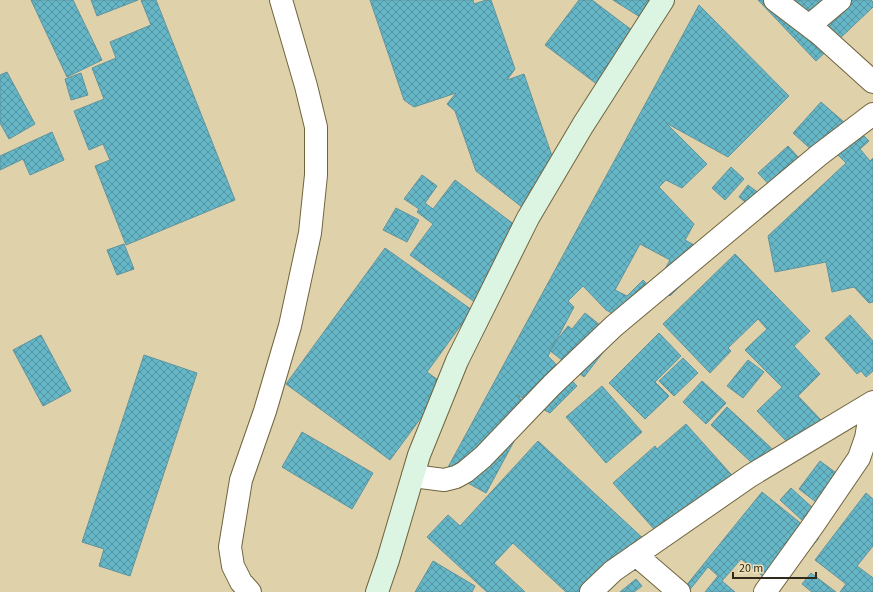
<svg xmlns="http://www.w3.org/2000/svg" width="873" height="592" viewBox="0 0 873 592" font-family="'Source Sans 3',sans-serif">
<defs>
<pattern id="building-cross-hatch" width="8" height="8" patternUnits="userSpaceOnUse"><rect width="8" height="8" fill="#65b6c6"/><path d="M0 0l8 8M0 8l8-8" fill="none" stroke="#5494a0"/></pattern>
</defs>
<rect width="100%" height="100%" fill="#dfd2aa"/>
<path fill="url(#building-cross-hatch)" stroke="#61939d" d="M 31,0 L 73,0 L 102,60 L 67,77 Z
M 91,0 L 138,0 L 97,16 Z
M 141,0 L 156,0 L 235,200 L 126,245 L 95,166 L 110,160 L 103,144 L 89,150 L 74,111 L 104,99 L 92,68 L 116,58 L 110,42 L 151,25 Z
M 370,0 L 473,0 L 474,4 L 486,0 L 491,0 L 515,69 L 507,80 L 524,74 L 555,165 L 532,215 L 476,171 L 455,111 L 447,104 L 456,93 L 414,107 L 404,100 Z
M 579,0 L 592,0 L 637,34 L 598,85 L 545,45 Z
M 613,0 L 651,0 L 640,17 Z
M 758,0 L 871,0 L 873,2 L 873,7 L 816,61 Z
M 699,5 L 789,96 L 728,157 L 666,123 L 707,164 L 682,188 L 666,180 L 659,187 L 694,224 L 685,240 L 712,255 L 670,296 L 657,283 L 670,260 L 640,244 L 615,290 L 627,296 L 643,280 L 660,297 L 633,324 L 606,310 L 583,286 L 568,301 L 574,307 L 548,356 L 577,386 L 550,413 L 517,395 L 531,410 L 486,493 L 446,471 Z
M 7,72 L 35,124 L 9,139 L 0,123 L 0,75 Z
M 81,73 L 88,95 L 71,100 L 65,79 Z
M 821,102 L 853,130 L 825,162 L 793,133 Z
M 52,132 L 64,160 L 30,175 L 23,159 L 0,170 L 0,156 Z
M 860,132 L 869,141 L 860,149 L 870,161 L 873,158 L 873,302 L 869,303 L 854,287 L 832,292 L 826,262 L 775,272 L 768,236 L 846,163 L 837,154 Z
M 788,146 L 809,169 L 780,196 L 758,173 Z
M 731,167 L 744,179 L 725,200 L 712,188 Z
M 422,175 L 437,186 L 425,203 L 433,209 L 455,180 L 527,234 L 476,303 L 410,255 L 433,224 L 417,212 L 419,209 L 404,199 Z
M 748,185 L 772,203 L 763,216 L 739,197 Z
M 396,208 L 419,220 L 407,242 L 383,230 Z
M 124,244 L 134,269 L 117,275 L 107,250 Z
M 385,248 L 472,310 L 427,372 L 445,385 L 390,460 L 286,384 Z
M 735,254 L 810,331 L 794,346 L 820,374 L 798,396 L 821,420 L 793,448 L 757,411 L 782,387 L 745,350 L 767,329 L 758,319 L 728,348 L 731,351 L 710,373 L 663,324 Z
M 585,313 L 615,337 L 584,377 L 549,350 L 568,326 L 572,329 Z
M 850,315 L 873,341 L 873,371 L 866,377 L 861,371 L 857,374 L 825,338 Z
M 659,333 L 681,356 L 655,382 L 669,396 L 645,419 L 609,383 Z
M 41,335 L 71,391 L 43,406 L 13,350 Z
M 144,355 L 197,373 L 130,576 L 99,566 L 104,549 L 82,542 Z
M 683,358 L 698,373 L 674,396 L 659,381 Z
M 748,360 L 764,372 L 743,398 L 727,386 Z
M 702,381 L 726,403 L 706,424 L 683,402 Z
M 602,386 L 642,432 L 606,463 L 566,417 Z
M 727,407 L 781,457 L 765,475 L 711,425 Z
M 686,424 L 746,491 L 736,499 L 723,484 L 662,538 L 613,483 L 655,446 L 657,449 Z
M 302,432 L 373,473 L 352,509 L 282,467 Z
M 538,441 L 647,542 L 602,592 L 566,592 L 513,543 L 494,563 L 525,592 L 487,592 L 427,537 L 448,515 L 460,526 Z
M 820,461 L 847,481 L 825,509 L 799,489 Z
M 791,488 L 826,520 L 815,532 L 780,500 Z
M 762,492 L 819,538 L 778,588 L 741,559 L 722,581 L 735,592 L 705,592 L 718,576 L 708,567 L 688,592 L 681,592 Z
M 866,493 L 873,499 L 873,546 L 857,566 L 873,578 L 873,592 L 840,592 L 846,584 L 815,560 Z
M 433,561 L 475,586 L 472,592 L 415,592 Z
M 811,573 L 836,592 L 812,592 L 802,584 Z
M 636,579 L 642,586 L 634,592 L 620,592 Z"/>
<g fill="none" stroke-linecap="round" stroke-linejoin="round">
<g stroke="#70643f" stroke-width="24">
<path id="street" d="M 775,0 L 821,35 L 873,82
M 809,26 L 840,0
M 413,476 L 444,480 L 456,477 L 465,472 L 483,457 L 552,385 L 614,326 L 819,155 L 873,114
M 636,555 L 679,592
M 250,592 L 241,582 L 233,566 L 230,547 L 241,480 L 265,411 L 290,326 L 310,233 L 316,175 L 316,127 L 306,86 L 281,0
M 591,592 L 613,571 L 750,476 L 873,402
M 765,592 L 814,524 L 859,458 L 866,438 L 872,403"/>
</g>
<g stroke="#70643f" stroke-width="24">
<path id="secondary" d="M 377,592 L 388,560 L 419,455 L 457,361 L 528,218 L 583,125 L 663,0"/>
</g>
<use href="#street" stroke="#fff" stroke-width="22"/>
<use href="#secondary" stroke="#dbf5e2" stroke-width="22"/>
</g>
<path d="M733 572v6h83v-6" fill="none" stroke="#2f2a1a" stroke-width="2"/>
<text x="739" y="572" font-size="12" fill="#2f2a1a" stroke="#eddfb7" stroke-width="3" paint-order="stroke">20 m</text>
</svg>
